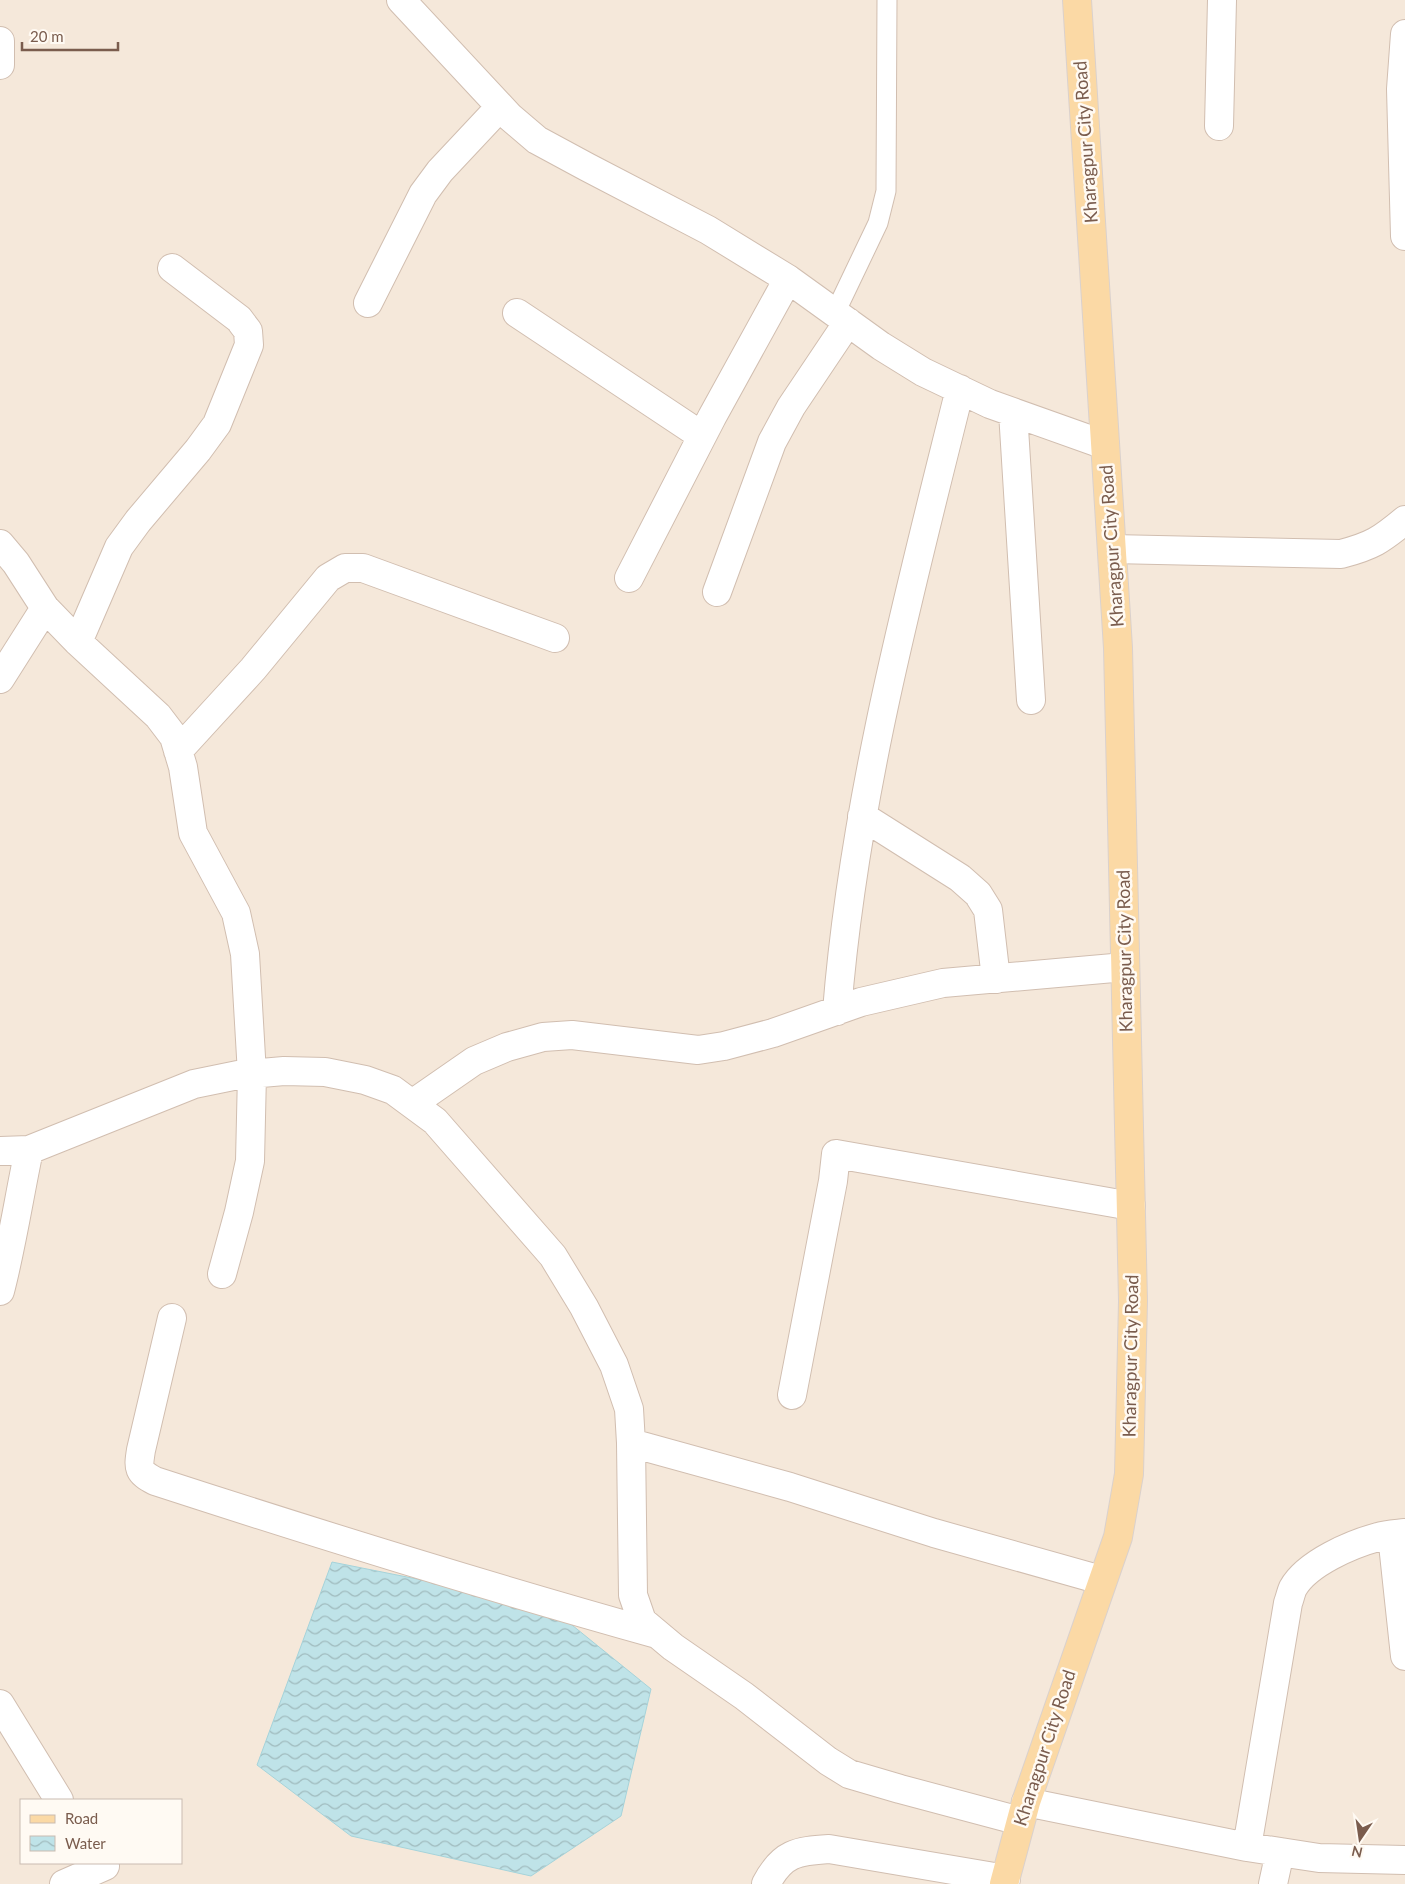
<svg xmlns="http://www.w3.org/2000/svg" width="1405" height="1884" viewBox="0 0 1405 1884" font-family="Lato,sans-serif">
<defs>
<pattern id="water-waves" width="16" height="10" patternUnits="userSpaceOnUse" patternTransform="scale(1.25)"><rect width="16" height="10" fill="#bfe3e8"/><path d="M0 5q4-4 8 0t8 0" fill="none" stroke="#a0bbbe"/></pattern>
</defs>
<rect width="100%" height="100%" fill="#fdf6ec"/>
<path fill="#f5e8da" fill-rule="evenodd" d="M 0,0 L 1405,0 L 1405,1884 L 0,1884 ZM 21,1800 L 181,1800 L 181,1863 L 21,1863 Z"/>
<path fill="url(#water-waves)" stroke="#a5d3da" d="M 332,1562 L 447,1585 L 567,1621 L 651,1689 L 621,1816 L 531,1876 L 351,1836 L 257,1765 Z"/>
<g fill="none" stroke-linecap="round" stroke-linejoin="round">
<g stroke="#d1beb0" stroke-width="21">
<path id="service" d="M 835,313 L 878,223 L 886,191 L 887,0"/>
</g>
<g stroke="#d1beb0" stroke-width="30">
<path id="minor" d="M 401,0 L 510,117 L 537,140 L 587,167 L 708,230 L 788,279 L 881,346 L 923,372 L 990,404 L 1105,445
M 1405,34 L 1401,89 L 1405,236
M 0,41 L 0,65
M 1219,126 L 1222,0
M 368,303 L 423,194 L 440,171 L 500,107
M 517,313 L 702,436
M 1013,412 L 1031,700
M 0,544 L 16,563 L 45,608 L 78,642 L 158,716 L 174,737 L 183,767 L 193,833 L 236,913 L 245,954 L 252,1074 L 250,1161 L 239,1212 L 222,1274
M 1112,549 L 1341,554 C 1372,546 1381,540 1405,520
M 629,578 L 712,417 L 788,279
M 717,592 L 772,442 L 791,407 L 848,322
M 78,642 L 119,547 L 138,521 L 198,450 L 217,424 L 249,345 L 248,331 L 239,319 L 172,268
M 0,679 L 45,608
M 178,751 L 253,669 L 328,578 L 345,568 L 363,568 L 555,638
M 862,816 L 960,878 L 978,894 L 988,910 L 996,979
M 837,1011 C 854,799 909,594 960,389
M 412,1104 L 474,1061 L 507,1047 L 543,1037 L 572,1035 L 698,1050 L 724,1046 L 773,1033 L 861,1002 L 943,983 L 1125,967
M 0,1151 L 29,1150 L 194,1084 L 238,1075 L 284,1071 L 325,1072 L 365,1080 L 393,1090 L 435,1121 L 553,1256 L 584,1307 L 614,1365 L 629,1409 L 631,1443 L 633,1595 L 642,1621 L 673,1647 L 744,1696 L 828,1761 L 849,1774 L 900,1789 L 1020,1821
M 0,1291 C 12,1245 19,1197 29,1150
M 172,1318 L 141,1450 C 138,1469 138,1472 155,1481 C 321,1535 489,1587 657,1634
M 792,1395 L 833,1181 L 836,1154 L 1131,1206
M 631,1443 L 790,1487 L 934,1533 L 1101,1580
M 1392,1535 L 1405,1656
M 0,1704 L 59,1800
M 1026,1802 L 1247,1847 L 1319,1858 L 1405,1860
M 1247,1847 L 1288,1603 C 1290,1598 1291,1592 1293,1588 C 1307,1563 1352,1544 1378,1537 C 1387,1534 1396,1534 1405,1533
M 64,1884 L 105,1866
M 766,1884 C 782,1853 797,1851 829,1849 L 1006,1879
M 1273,1884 L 1280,1852"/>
</g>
<g stroke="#dad1cd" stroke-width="30">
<path id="primary" d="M 1004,1884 L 1026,1802 L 1118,1537 L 1129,1474 L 1133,1301 L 1118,648 L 1077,0"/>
</g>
<use href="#service" stroke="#fff" stroke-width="19"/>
<use href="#minor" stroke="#fff" stroke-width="28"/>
<use href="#primary" stroke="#fbd9a5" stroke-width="28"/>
</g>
<g text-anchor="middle" stroke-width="5" stroke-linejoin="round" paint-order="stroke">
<g font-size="18" fill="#7a5c4d" stroke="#fffaf3">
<text transform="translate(1086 142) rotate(-94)" y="6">Kharagpur City Road</text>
<text transform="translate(1112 546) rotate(-94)" y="6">Kharagpur City Road</text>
<text transform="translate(1125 951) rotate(-91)" y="6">Kharagpur City Road</text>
<text transform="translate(1131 1356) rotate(-89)" y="6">Kharagpur City Road</text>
<text transform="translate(1045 1748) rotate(-72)" y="6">Kharagpur City Road</text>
</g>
</g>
<rect x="20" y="1799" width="162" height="65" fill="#fffaf3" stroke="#cabbb1"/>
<rect x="30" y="1815" width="25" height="8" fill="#fbd9a5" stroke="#cabbb1"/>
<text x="65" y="1824" font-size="15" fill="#7a5c4d">Road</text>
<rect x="30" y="1836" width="25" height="15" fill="url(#water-waves)" stroke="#cabbb1"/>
<text x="65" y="1849" font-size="15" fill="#7a5c4d">Water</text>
<g transform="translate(1360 1839) rotate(193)" stroke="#fffaf3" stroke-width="4" paint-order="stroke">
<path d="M0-4L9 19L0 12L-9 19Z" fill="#7a5c4d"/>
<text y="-8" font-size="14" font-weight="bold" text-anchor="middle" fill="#7a5c4d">N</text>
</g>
<path d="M22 42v8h96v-8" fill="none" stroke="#7a5c4d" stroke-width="2.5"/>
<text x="30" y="42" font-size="15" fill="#7a5c4d" stroke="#fffaf3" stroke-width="4" paint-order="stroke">20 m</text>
</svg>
